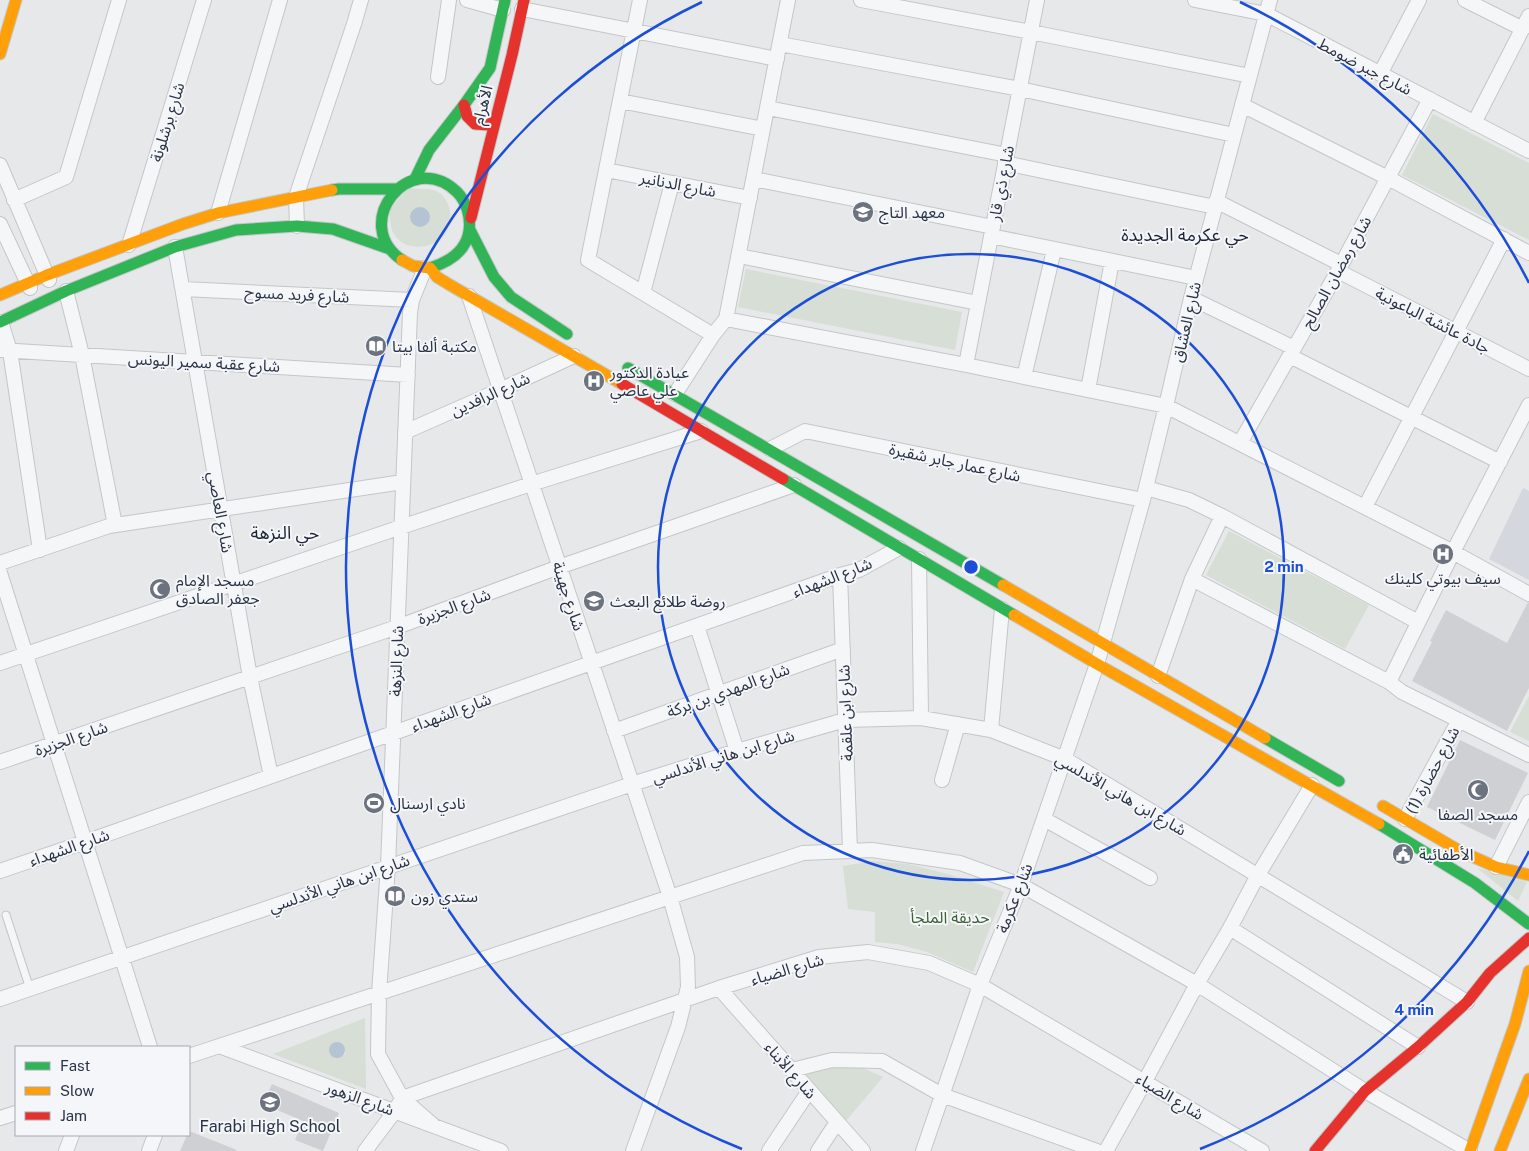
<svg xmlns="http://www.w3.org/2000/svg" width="1529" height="1151" viewBox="0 0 1529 1151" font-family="'Public Sans','Noto Sans Arabic',sans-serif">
<rect width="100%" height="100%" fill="#e6e8ea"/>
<path fill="#d4d7dd" d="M 1523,488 L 1529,491 L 1529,580 L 1489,559 Z"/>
<path fill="#d6ded6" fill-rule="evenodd" d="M 1433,114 L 1529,163 L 1529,240 L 1402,175 Z
M 408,188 C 415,189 432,188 438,192 C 444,195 449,204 450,211 C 456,249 403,259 392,230 C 390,224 390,217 389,211 Z
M 746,269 L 962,312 L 955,350 L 738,307 Z
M 1229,531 L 1369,605 L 1345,649 L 1206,575 Z
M 1529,696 L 1529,741 L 1510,732 Z
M 873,861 L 908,864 L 951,875 L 1004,892 L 973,972 L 927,952 L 897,944 L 875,942 L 875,912 L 848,909 L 843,866 Z
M 1477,868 L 1527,882 L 1518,901 Z
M 365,1018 L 366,1089 L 273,1054 ZM 337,1042 L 345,1049 L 345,1054 L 336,1058 L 331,1055 L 330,1048 L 332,1044 Z
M 833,1066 L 861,1067 L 883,1077 L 845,1122 L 805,1074 Z"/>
<path fill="#b4c4d5" d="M410 217a10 10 0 1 1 20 0a10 10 0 1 1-20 0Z
M329 1050a8 8 0 1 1 16 0a8 8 0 1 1-16 0Z"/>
<path fill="#ced0d3" d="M 1528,602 L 1529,603 L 1529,688 L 1507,731 L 1412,681 L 1432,642 L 1430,641 L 1446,610 L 1507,643 Z
M 1460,740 L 1528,773 L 1495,840 L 1427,807 Z
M 272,1084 L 339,1113 L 323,1151 L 295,1140 L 303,1121 L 263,1104 Z
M 189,1131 L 237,1150 L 236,1151 L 180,1151 L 187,1135 L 189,1135 Z"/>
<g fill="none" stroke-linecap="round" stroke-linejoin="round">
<g stroke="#c4c6c8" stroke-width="9">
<path id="lane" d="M 6,915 L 30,989"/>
</g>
<g stroke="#c4c6c8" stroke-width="16">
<path id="street" d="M 467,0 L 503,10
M 640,0 L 588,260 L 713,335
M 861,0 L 1031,32 L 1250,76
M 1195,0 L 1266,14 L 1529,151
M 1465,0 L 1523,29
M 522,9 L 777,59
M 780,44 L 1020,89 L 1234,135
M 1380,74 L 1419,0
M 438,77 L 449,0
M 620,101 L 763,129
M 1242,105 L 1388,178 L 1529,253
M 768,108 L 1007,155
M 1474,123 L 1529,16
M 1005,163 L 1215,207
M 0,165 L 49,280
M 606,170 L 750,198
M 754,179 L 993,227
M 14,200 L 66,177 L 119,0
M 1216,201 L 1341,264
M 218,213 L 280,0
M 0,224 L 30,288
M 297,226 L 296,197 L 354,24 L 361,0
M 991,236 L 1196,278
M 129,245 L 204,0
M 175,247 L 250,677 L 271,776
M 739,256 L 978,303
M 425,268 L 412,300 L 410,313 L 388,866 L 379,993 L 378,1054 L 402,1098 L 433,1125
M 1338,271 L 1529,369
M 183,289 L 412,300
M 66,291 L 82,355 L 115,525
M 643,293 L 672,183
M 469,296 L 670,897 L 687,957 L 688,987 L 678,1027 L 633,1151
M 1191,298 L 1294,348
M 726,319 L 788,0
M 1,322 L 10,351 L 40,550
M 0,350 L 408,375
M 1290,356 L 1500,462
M 966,365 L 1037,0
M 1024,377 L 1054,250
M 1088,390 L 1112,261
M 675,394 L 713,335 L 726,319 L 966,365 L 1166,406 L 1453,552 L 1529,594
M 1529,405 L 1453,552 L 1389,682 L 1402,692 L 1529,755
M 405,432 L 500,390 L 574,356
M 1240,443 L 1338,271 L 1430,99
M 770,449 L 805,431 L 1143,500
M 1146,488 L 1189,500 L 1222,516 L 1418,622
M 1365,507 L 1504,239
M 919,559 L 921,718
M 0,563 L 109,526 L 403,482
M 0,573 L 150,1047
M 840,575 L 850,851
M 1192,579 L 1389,682
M 697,626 L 737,751
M 0,663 L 401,527 L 531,484 L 701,431
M 1158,676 L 1192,579 L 1222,516
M 991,730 L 1002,609
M 614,731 L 843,649
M 0,762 L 397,627 L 559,567 L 794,485
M 942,780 L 958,724
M 1044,819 L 1150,878
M 1405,819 L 1459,720
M 1496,867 L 1529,802
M 0,871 L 85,842 L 840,575 L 859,570 L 899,548
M 1230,928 L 1418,1047
M 719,988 L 863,1151
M 0,999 L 632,784 L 737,751 L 845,720 L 921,718 L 991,730 L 1065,759 L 1467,1002
M 219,1046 L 501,1151
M 189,1056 L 803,853 L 872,850 L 960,863 L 1021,885 L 1197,984 L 1365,1091 L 1470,1151
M 792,1070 L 832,1060 L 882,1061 L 942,1095 L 1097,1151
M 0,1118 L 16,1113
M 66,1151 L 72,1135
M 149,1151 L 155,1135
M 365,1151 L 395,1111 L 402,1098 L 719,988 L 819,957 L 868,952 L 929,963 L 980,985 L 1262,1151
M 769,1151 L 809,1091
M 818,1151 L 837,1122
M 923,1151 L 980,985 L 1021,885 L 1097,664 L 1143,500 L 1166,406 L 1191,298 L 1270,0
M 1106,1151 L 1145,1081 L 1197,984 L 1230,928 L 1258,875 L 1312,785"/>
</g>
<g stroke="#c4c6c8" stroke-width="13">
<path id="fast" d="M 415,179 L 429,150 L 464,105 L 490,68 L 505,0
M 332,190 L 339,189 L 397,189
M 470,230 L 494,277 L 511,297 L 567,334
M 402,260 C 349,224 410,147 457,192 C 467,202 471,218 469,231 C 466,252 449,262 430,268
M 0,322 L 66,291 L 175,247 L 236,230 L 297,226 L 333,229 L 390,249
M 628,368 L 1003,585
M 783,479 L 1014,615
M 1265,738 L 1339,781
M 1379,824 L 1475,883 L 1529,924"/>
</g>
<g stroke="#c4c6c8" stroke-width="13">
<path id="slow" d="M 0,54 L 16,0
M 402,260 L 413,266 L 430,268 L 437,277 L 450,285 L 622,384
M 0,295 L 47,275 L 183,224 L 218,213 L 332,190
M 1003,585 L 1265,738
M 1014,615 L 1097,664 L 1379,824
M 1383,806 L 1460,851 L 1496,867 L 1529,875
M 1470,1151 L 1515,1024 L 1529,971
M 1500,1151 L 1529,1079"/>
</g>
<g stroke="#c4c6c8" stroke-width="13">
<path id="jam" d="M 464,105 L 467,116 L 475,124 L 489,125 L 495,120
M 471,218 L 512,55 L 524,0
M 622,384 L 783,479
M 1315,1151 L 1365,1091 L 1418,1047 L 1467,1002 L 1490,973 L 1529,938"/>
</g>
<use href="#lane" stroke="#f5f6f7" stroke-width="7"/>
<use href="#street" stroke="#f5f6f7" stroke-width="14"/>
<use href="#fast" stroke="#30b455" stroke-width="11"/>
<use href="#slow" stroke="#ff9f0a" stroke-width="11"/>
<use href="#jam" stroke="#e5322d" stroke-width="11"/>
</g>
<g fill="none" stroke="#1d4ed8" stroke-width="2.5">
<circle cx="971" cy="567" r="313"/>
<path d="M1529 851A626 626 0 0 1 1200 1149M742 1149A626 626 0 0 1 702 2M1240 2A626 626 0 0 1 1529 283"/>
</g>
<defs>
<g id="school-disc" transform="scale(1.125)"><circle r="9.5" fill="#6c737f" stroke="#f4f6f9"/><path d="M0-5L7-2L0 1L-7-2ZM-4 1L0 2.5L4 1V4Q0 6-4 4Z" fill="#fff"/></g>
<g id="library-disc" transform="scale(1.125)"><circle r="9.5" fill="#6c737f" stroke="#f4f6f9"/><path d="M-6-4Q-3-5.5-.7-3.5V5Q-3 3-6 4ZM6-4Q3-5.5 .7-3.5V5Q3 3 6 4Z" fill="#fff"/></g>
<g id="hospital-disc" transform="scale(1.125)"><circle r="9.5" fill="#6c737f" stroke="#f4f6f9"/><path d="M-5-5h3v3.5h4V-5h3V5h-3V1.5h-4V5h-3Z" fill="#fff"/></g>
<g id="mosque-disc" transform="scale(1.125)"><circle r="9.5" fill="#6c737f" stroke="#f4f6f9"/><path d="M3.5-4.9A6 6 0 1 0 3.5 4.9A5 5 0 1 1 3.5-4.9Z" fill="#fff"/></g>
<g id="stadium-disc" transform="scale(1.125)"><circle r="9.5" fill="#6c737f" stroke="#f4f6f9"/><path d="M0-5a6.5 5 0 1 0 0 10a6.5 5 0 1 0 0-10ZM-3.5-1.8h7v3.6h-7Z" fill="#fff"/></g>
<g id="civic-disc" transform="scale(1.125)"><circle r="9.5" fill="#6c737f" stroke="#f4f6f9"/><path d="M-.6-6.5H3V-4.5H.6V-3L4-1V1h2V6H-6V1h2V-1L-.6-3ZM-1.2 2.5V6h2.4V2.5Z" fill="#fff"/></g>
</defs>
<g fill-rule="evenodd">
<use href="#school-disc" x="863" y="212"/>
<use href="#library-disc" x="376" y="346"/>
<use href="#hospital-disc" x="594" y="381"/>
<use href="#hospital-disc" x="1443" y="554"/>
<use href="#mosque-disc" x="160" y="589"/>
<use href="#school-disc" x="594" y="601"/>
<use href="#mosque-disc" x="1478" y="790"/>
<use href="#stadium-disc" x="374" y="803"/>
<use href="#civic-disc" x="1403" y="854"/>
<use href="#library-disc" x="395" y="896"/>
<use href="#school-disc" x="270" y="1102"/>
</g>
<g text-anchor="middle" stroke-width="4" stroke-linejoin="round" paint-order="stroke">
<g font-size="16" fill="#2b3445" stroke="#f4f6f9">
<text transform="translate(1365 66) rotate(28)" y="6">شارع جبر ضومط</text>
<text transform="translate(482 105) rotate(-76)" y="6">الأهرام</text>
<text transform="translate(167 122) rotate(-73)" y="6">شارع برشلونة</text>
<text transform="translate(1001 183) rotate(-79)" y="6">شارع ذي قار</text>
<text transform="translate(678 184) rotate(11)" y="6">شارع الدنانير</text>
<text transform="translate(1336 272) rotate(-61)" y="6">شارع رمضان الصالح</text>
<text transform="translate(297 294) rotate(3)" y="6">شارع فريد مسوح</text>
<text transform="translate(1433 320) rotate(27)" y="6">جادة عائشة الباعونية</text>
<text transform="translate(1186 322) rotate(-77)" y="6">شارع العشاق</text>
<text transform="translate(204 362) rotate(3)" y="6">شارع عقبة سمير اليونس</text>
<text transform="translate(490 394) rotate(-24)" y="6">شارع الرافدين</text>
<text transform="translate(955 462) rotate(12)" y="6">شارع عمار جابر شقيرة</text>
<text transform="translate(221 512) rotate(80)" y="6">شارع العاصي</text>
<text transform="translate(832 577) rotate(-21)" y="6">شارع الشهداء</text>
<text transform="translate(569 596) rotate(72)" y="6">شارع جهينة</text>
<text transform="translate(454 606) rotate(-20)" y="6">شارع الجزيرة</text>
<text transform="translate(396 661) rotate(-88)" y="6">شارع النزهة</text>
<text transform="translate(728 690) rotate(-20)" y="6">شارع المهدي بن بركة</text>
<text transform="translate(451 712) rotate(-20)" y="6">شارع الشهداء</text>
<text transform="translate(845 713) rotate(-92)" y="6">شارع ابن علقمة</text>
<text transform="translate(71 738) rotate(-19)" y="6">شارع الجزيرة</text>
<text transform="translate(723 756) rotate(-17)" y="6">شارع ابن هاني الأندلسي</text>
<text transform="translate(1432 770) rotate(-62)" y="6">شارع حضارة (1)</text>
<text transform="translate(1121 794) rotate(30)" y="6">شارع ابن هاني الأندلسي</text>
<text transform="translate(69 847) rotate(-19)" y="6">شارع الشهداء</text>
<text transform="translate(339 883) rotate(-19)" y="6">شارع ابن هاني الأندلسي</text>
<text transform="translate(1014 898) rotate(-69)" y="6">شارع عكرمة</text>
<text transform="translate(787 969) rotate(-16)" y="6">شارع الضياء</text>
<text transform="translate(791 1070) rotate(49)" y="6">شارع الأبناء</text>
<text transform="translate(1170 1096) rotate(31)" y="6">شارع الضياء</text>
<text transform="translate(360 1098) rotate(20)" y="6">شارع الزهور</text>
</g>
<g font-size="16" fill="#2b3445" stroke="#f4f6f9" text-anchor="start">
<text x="879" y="218">معهد التاج</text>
<text x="392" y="352">مكتبة ألفا بيتا</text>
<text x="610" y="378">عيادة الدكتور<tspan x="610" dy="18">علي عاصي</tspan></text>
<text x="1443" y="584" text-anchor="middle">سيف بيوتي كلينك</text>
<text x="176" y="586">مسجد الإمام<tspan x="176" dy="18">جعفر الصادق</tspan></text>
<text x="610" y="607">روضة طلائع البعث</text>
<text x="390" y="809">نادي ارسنال</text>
<text x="1478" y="820" text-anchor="middle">مسجد الصفا</text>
<text x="1419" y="860">الأطفائية</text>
<text x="411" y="902">ستدي زون</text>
<text x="270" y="1132" text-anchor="middle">Farabi High School</text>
</g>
<g font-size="16" fill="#3f6138" stroke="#f4f6f9">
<text x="950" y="923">حديقة الملجأ</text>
</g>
<g font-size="18" fill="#1d2536" stroke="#f4f6f9">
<text x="1185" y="241">حي عكرمة الجديدة</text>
<text x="285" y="539">حي النزهة</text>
</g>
</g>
<circle cx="971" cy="567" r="8" fill="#1d4ed8" stroke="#f4f6f9" stroke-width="2.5"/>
<g font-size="15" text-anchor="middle" font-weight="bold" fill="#1d4ed8" stroke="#f4f6f9" stroke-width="4" stroke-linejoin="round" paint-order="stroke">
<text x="1284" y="572">2 min</text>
<text x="1414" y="1015">4 min</text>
</g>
<rect x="15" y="1046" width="175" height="90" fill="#f4f6f9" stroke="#a4a8b1"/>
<rect x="25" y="1062" width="25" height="8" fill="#30b455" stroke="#a4a8b1"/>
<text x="60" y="1071" font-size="15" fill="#2b3445">Fast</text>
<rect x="25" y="1087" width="25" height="8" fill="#ff9f0a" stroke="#a4a8b1"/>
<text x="60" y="1096" font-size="15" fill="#2b3445">Slow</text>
<rect x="25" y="1112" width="25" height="8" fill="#e5322d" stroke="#a4a8b1"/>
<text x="60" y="1121" font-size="15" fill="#2b3445">Jam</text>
</svg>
